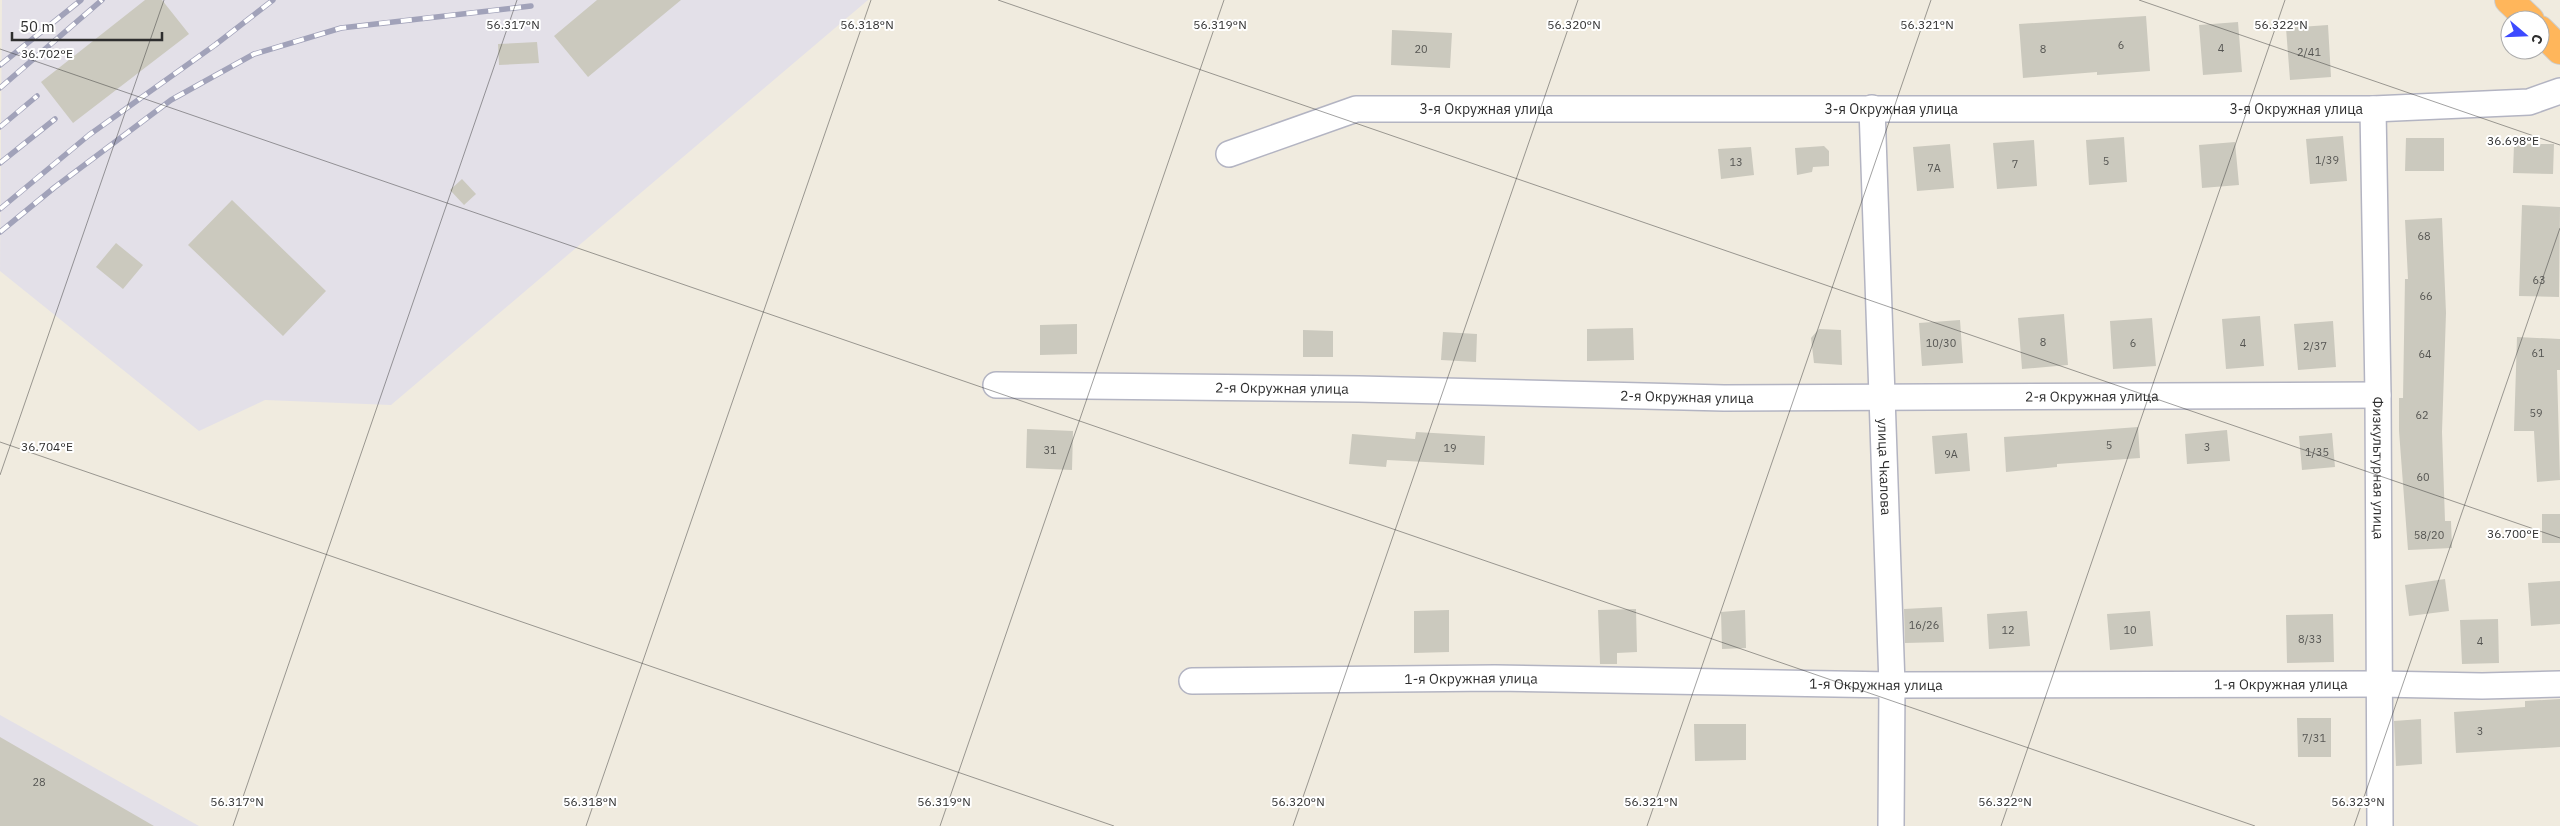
<svg xmlns="http://www.w3.org/2000/svg" width="2560" height="826" viewBox="0 0 2560 826" font-family="'IBM Plex Sans',sans-serif">
<rect width="100%" height="100%" fill="#f0ebdf"/>
<path fill="#e3e0e8" d="M 2,0 L 868,0 L 391,405 L 265,400 L 199,431 L 0,271 Z
M 0,715 L 199,826 L 0,826 Z"/>
<path fill="#cbc9be" d="M 145,0 L 162,0 L 189,34 L 73,123 L 41,82 Z
M 597,0 L 681,0 L 588,77 L 554,36 Z
M 2146,16 L 2150,71 L 2097,75 L 2097,72 L 2023,78 L 2019,24 Z
M 2238,22 L 2242,72 L 2203,75 L 2199,25 Z
M 2328,25 L 2331,77 L 2290,80 L 2286,28 Z
M 1392,30 L 1452,33 L 1450,68 L 1391,65 Z
M 537,42 L 539,63 L 499,65 L 498,44 Z
M 2343,136 L 2347,181 L 2310,184 L 2306,139 Z
M 2124,137 L 2127,182 L 2089,185 L 2086,140 Z
M 2406,138 L 2444,138 L 2444,171 L 2405,171 Z
M 2034,140 L 2037,186 L 1997,189 L 1993,143 Z
M 2235,142 L 2239,185 L 2202,188 L 2199,145 Z
M 1950,144 L 1954,188 L 1917,191 L 1913,147 Z
M 2514,144 L 2554,144 L 2553,174 L 2513,173 Z
M 1824,146 L 1829,151 L 1829,166 L 1813,167 L 1812,172 L 1797,175 L 1795,148 Z
M 1751,147 L 1754,175 L 1721,179 L 1718,149 Z
M 462,179 L 476,194 L 464,205 L 450,190 Z
M 232,200 L 326,291 L 283,336 L 188,245 Z
M 2522,205 L 2560,207 L 2559,297 L 2519,296 Z
M 2442,218 L 2446,313 L 2442,432 L 2445,521 L 2451,521 L 2452,548 L 2408,550 L 2399,431 L 2399,398 L 2403,398 L 2405,279 L 2408,279 L 2405,220 Z
M 116,243 L 143,265 L 123,289 L 96,267 Z
M 2064,314 L 2068,365 L 2022,369 L 2018,318 Z
M 2260,316 L 2264,366 L 2226,369 L 2222,319 Z
M 2152,318 L 2156,366 L 2113,369 L 2110,321 Z
M 1960,320 L 1963,363 L 1922,366 L 1919,323 Z
M 2333,321 L 2336,367 L 2298,370 L 2294,324 Z
M 1077,324 L 1077,354 L 1040,355 L 1040,325 Z
M 1633,328 L 1634,360 L 1587,361 L 1587,329 Z
M 1819,329 L 1841,330 L 1842,365 L 1814,363 L 1811,338 Z
M 1303,330 L 1333,331 L 1333,357 L 1303,357 Z
M 1443,332 L 1477,334 L 1476,362 L 1441,360 Z
M 2517,337 L 2560,339 L 2560,370 L 2557,370 L 2560,480 L 2537,482 L 2534,431 L 2514,431 Z
M 2138,427 L 2140,458 L 2057,464 L 2057,467 L 2006,472 L 2004,437 Z
M 1027,429 L 1073,431 L 1072,470 L 1026,468 Z
M 2227,430 L 2230,461 L 2187,464 L 2185,434 Z
M 1416,432 L 1485,436 L 1484,465 L 1387,460 L 1386,467 L 1349,464 L 1352,434 L 1415,439 Z
M 1967,433 L 1970,471 L 1935,474 L 1932,436 Z
M 2332,433 L 2335,467 L 2302,470 L 2299,436 Z
M 2542,514 L 2560,514 L 2560,543 L 2542,543 Z
M 2445,579 L 2449,611 L 2409,616 L 2405,585 Z
M 2560,581 L 2560,624 L 2531,626 L 2528,583 Z
M 1942,607 L 1944,642 L 1905,643 L 1904,609 Z
M 1636,609 L 1637,652 L 1617,653 L 1617,664 L 1600,664 L 1598,610 Z
M 1449,610 L 1449,652 L 1414,653 L 1414,611 Z
M 1745,610 L 1746,648 L 1722,649 L 1721,612 Z
M 2027,611 L 2030,646 L 1989,649 L 1987,614 Z
M 2150,611 L 2153,646 L 2110,650 L 2107,614 Z
M 2333,614 L 2334,662 L 2287,663 L 2286,615 Z
M 2498,619 L 2499,663 L 2462,664 L 2460,620 Z
M 2560,699 L 2560,747 L 2456,753 L 2454,712 L 2525,707 L 2525,701 Z
M 2297,718 L 2331,718 L 2331,757 L 2298,757 Z
M 2421,719 L 2422,764 L 2396,766 L 2394,721 Z
M 1694,724 L 1746,724 L 1746,760 L 1695,761 Z
M 0,737 L 154,826 L 0,826 Z"/>
<g fill="none" stroke-linecap="round" stroke-linejoin="round">
<g stroke="#b3b4c2" stroke-width="28">
<g id="minor">
<path id="s1" d="M 1872,108 L 1892,685 L 1891,826"/>
<path id="s2" d="M 2373,109 L 2378,395 L 2380,826"/>
<path id="s3" d="M 1229,154 L 1356,109 L 2373,109 L 2529,102 L 2560,91"/>
<path id="s4" d="M 996,385 L 1359,389 L 1724,398 L 2378,395"/>
<path id="s5" d="M 1192,681 L 1495,678 L 1892,685 L 2379,684 L 2482,686 L 2560,684"/>
</g>
</g>
<g stroke="#cdcdcd" stroke-width="30">
<path id="highway" d="M 2509,0 L 2530,20
M 2540,30 L 2560,50"/>
</g>
<use href="#minor" stroke="#fff" stroke-width="25"/>
<use href="#highway" stroke="#ffb65b" stroke-width="28"/>
<g stroke="#a1a2b9" stroke-width="5.5">
<path id="rail" d="M 0,65 L 81,0
M 0,88 L 102,0
M 0,127 L 37,96
M 0,163 L 55,119
M 0,209 L 89,135 L 215,45 L 273,0
M 0,232 L 55,187 L 171,100 L 254,54 L 341,28 L 531,6"/>
</g>
<use href="#rail" stroke="#fff" stroke-width="4" stroke-dasharray="11" stroke-linecap="butt"/>
</g>
<path fill="none" stroke="#2e2e2e" stroke-width="1" stroke-opacity="0.45" d="M 998,0 L 2560,538M 2139,0 L 2560,145M 0,49 L 2255,826M 0,442 L 1114,826M 0,475 L 164,0M 233,826 L 517,0M 586,826 L 871,0M 940,826 L 1224,0M 1293,826 L 1578,0M 1647,826 L 1931,0M 2001,826 L 2285,0M 2354,826 L 2560,228"/>
<g text-anchor="middle" stroke-width="4" stroke-linejoin="round" paint-order="stroke">
<g font-size="11" fill="#555552">
<text x="2121" y="49">6</text>
<text x="2221" y="52">4</text>
<text x="1421" y="53">20</text>
<text x="2043" y="53">8</text>
<text x="2309" y="56">2/41</text>
<text x="2327" y="164">1/39</text>
<text x="2106" y="165">5</text>
<text x="1736" y="166">13</text>
<text x="2015" y="168">7</text>
<text x="1934" y="172">7А</text>
<text x="2424" y="240">68</text>
<text x="2539" y="284">63</text>
<text x="2426" y="300">66</text>
<text x="2043" y="346">8</text>
<text x="1941" y="347">10/30</text>
<text x="2133" y="347">6</text>
<text x="2243" y="347">4</text>
<text x="2315" y="350">2/37</text>
<text x="2538" y="357">61</text>
<text x="2425" y="358">64</text>
<text x="2536" y="417">59</text>
<text x="2422" y="419">62</text>
<text x="2109" y="449">5</text>
<text x="2207" y="451">3</text>
<text x="1450" y="452">19</text>
<text x="1050" y="454">31</text>
<text x="2317" y="456">1/35</text>
<text x="1951" y="458">9А</text>
<text x="2423" y="481">60</text>
<text x="2429" y="539">58/20</text>
<text x="1924" y="629">16/26</text>
<text x="2008" y="634">12</text>
<text x="2130" y="634">10</text>
<text x="2310" y="643">8/33</text>
<text x="2480" y="645">4</text>
<text x="2480" y="735">3</text>
<text x="2314" y="742">7/31</text>
<text x="39" y="786">28</text>
</g>
<g font-size="14" fill="#2e2e2e" stroke="#fff">
<text dy="5" stroke="none"><textPath href="#s3" startOffset="265">3-я Окружная улица</textPath></text>
<text dy="5" stroke="none"><textPath href="#s3" startOffset="670">3-я Окружная улица</textPath></text>
<text dy="5" stroke="none"><textPath href="#s3" startOffset="1075">3-я Окружная улица</textPath></text>
<text dy="5" stroke="none"><textPath href="#s4" startOffset="286">2-я Окружная улица</textPath></text>
<text dy="5" stroke="none"><textPath href="#s4" startOffset="1096">2-я Окружная улица</textPath></text>
<text dy="5" stroke="none"><textPath href="#s4" startOffset="691">2-я Окружная улица</textPath></text>
<text dy="5" stroke="none"><textPath href="#s1" startOffset="359">улица Чкалова</textPath></text>
<text dy="5" stroke="none"><textPath href="#s2" startOffset="359">Физкультурная улица</textPath></text>
<text dy="5" stroke="none"><textPath href="#s5" startOffset="279">1-я Окружная улица</textPath></text>
<text dy="5" stroke="none"><textPath href="#s5" startOffset="1089">1-я Окружная улица</textPath></text>
<text dy="5" stroke="none"><textPath href="#s5" startOffset="684">1-я Окружная улица</textPath></text>
</g>
</g>
<g font-size="12" text-anchor="middle" fill="#2e2e2e" stroke="#fff" stroke-width="4" stroke-linejoin="round" paint-order="stroke">
<text x="513" y="29">56.317°N</text>
<text x="867" y="29">56.318°N</text>
<text x="1220" y="29">56.319°N</text>
<text x="1574" y="29">56.320°N</text>
<text x="1927" y="29">56.321°N</text>
<text x="2281" y="29">56.322°N</text>
<text x="47" y="58">36.702°E</text>
<text x="2513" y="145">36.698°E</text>
<text x="47" y="451">36.704°E</text>
<text x="2513" y="538">36.700°E</text>
<text x="237" y="806">56.317°N</text>
<text x="590" y="806">56.318°N</text>
<text x="944" y="806">56.319°N</text>
<text x="1298" y="806">56.320°N</text>
<text x="1651" y="806">56.321°N</text>
<text x="2005" y="806">56.322°N</text>
<text x="2358" y="806">56.323°N</text>
</g>
<g transform="translate(2525 35) rotate(109)"><circle r="24" fill="#ffffff" stroke="#ababab"/>
<path d="M0-4L9 19L0 12L-9 19Z" fill="#3d4aff"/>
<text y="-8" font-size="14" font-weight="bold" text-anchor="middle" fill="#2e2e2e">С</text>
</g>
<path d="M12 32v8h150v-8" fill="none" stroke="#2e2e2e" stroke-width="2.5"/>
<text x="20" y="32" font-size="15" fill="#2e2e2e" stroke="#ffffff" stroke-width="4" paint-order="stroke">50 m</text>
</svg>
